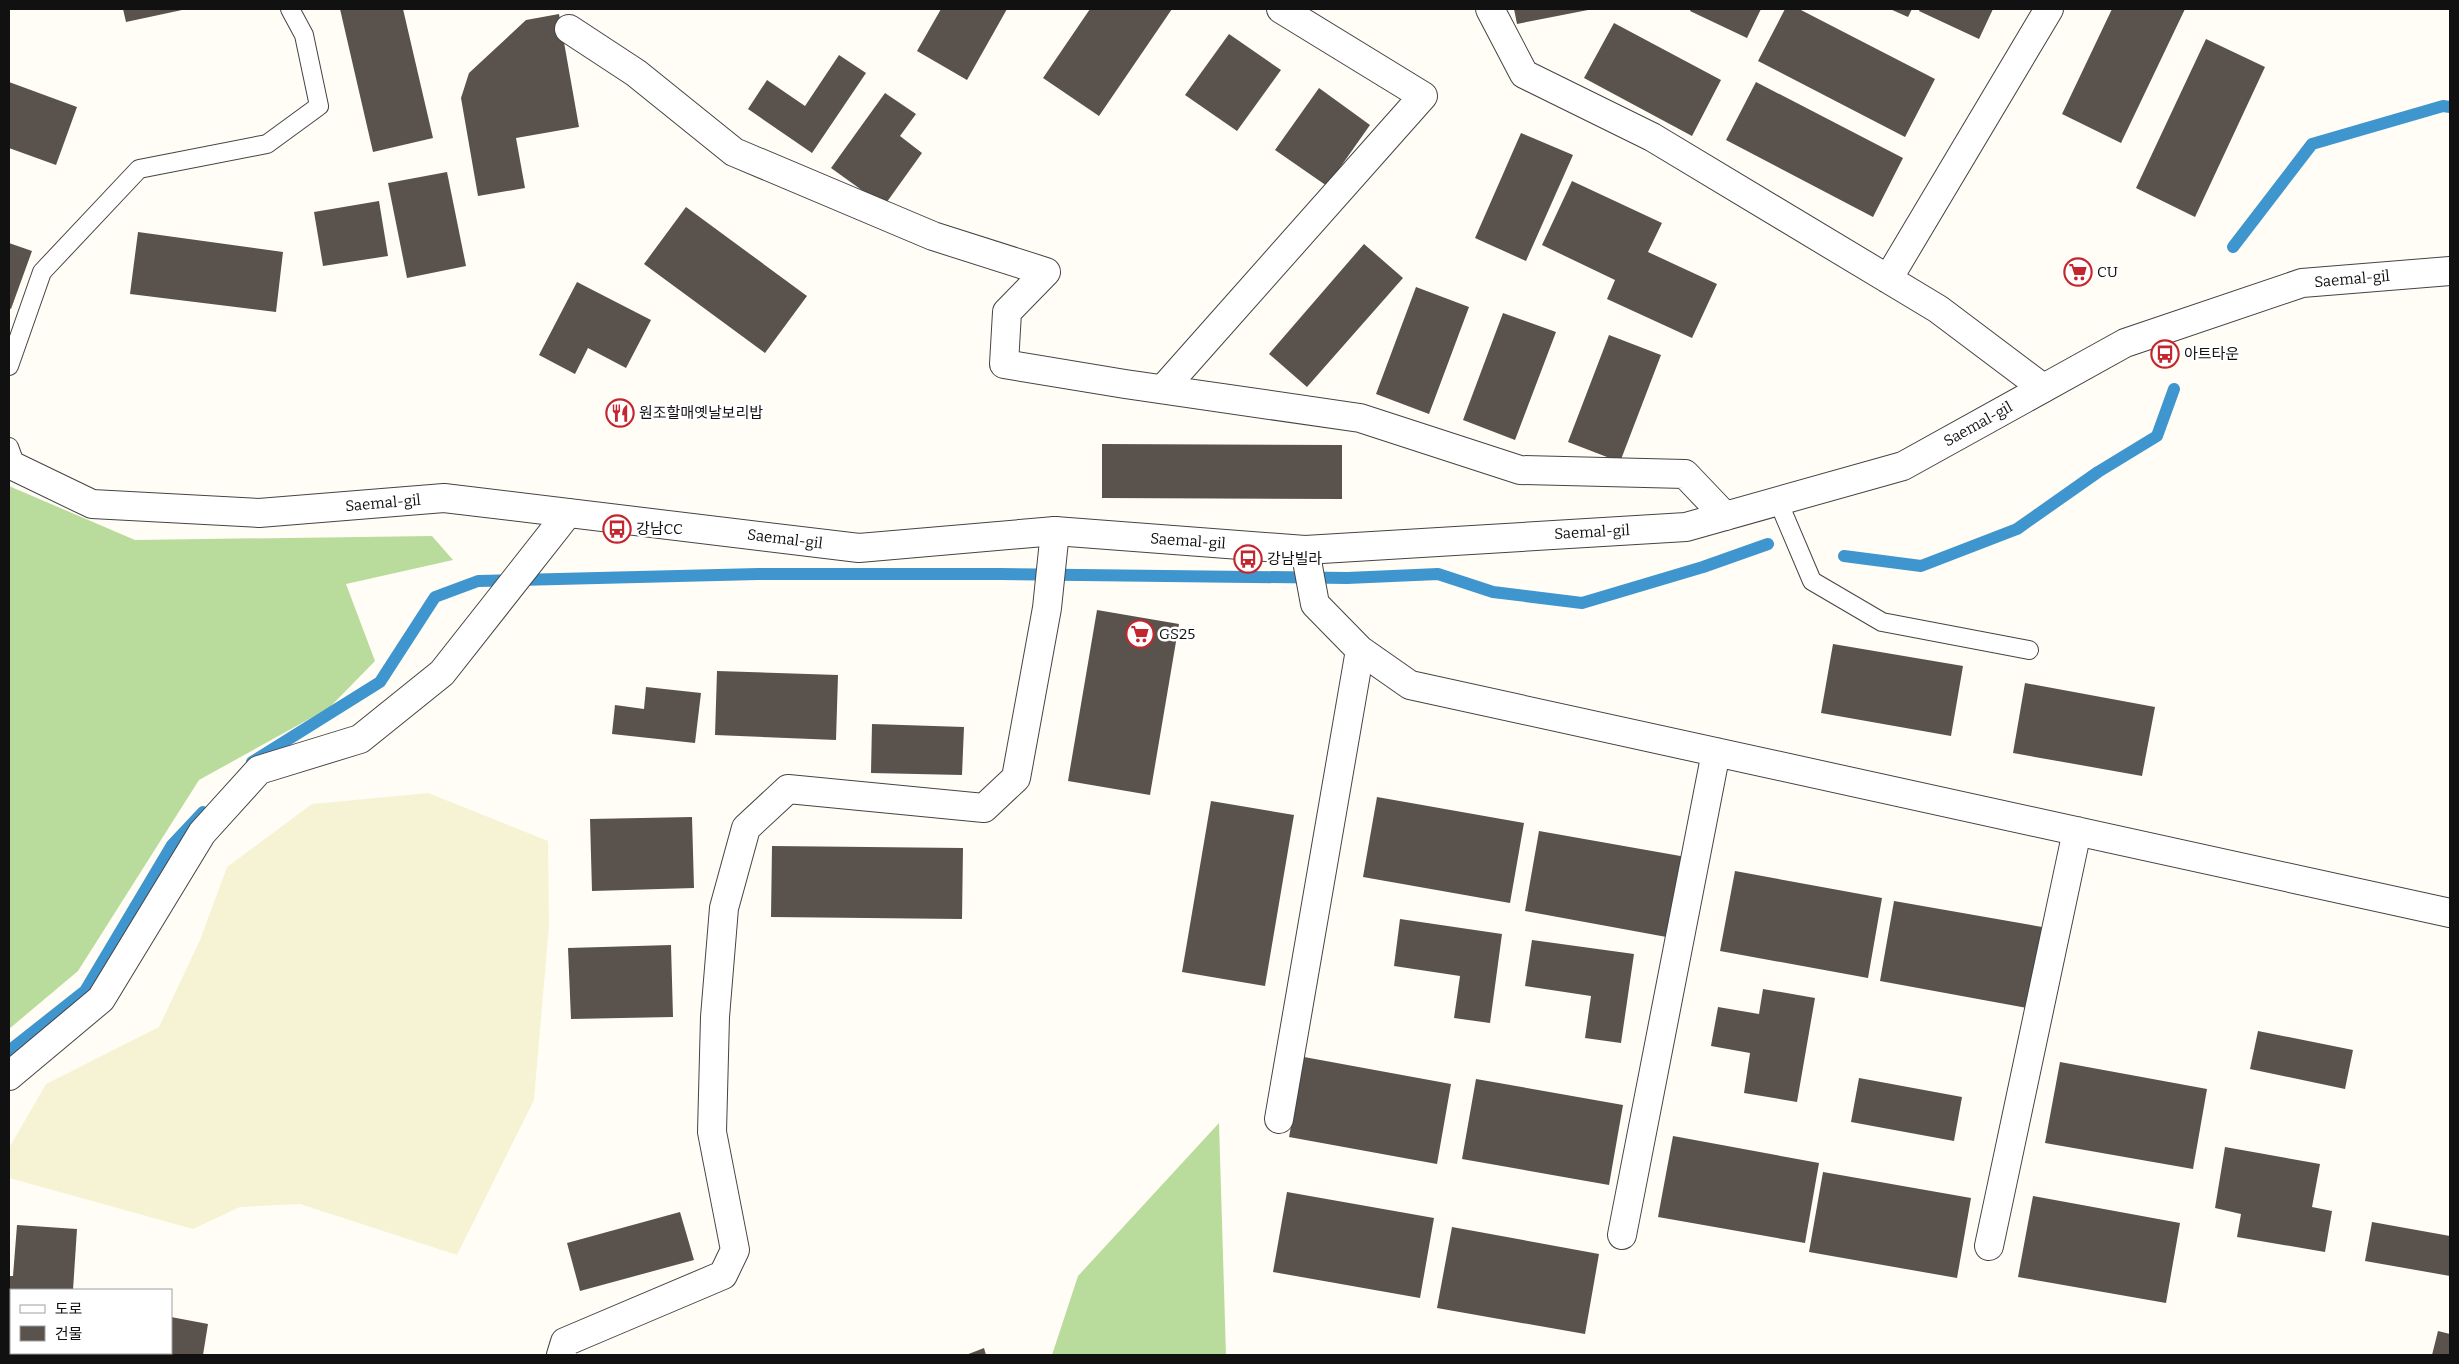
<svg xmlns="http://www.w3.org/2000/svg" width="2459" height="1364" viewBox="0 0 2459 1364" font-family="Bitter,'Noto Sans KR',serif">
<rect width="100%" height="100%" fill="#fffdf5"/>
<path fill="#f6f3d4" d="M 428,793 L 548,841 L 549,926 L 534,1100 L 457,1255 L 300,1204 L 240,1207 L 193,1229 L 9,1178 L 9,1148 L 46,1084 L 159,1027 L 200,940 L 227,867 L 312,804 Z"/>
<path fill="#b9dc9c" d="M 9,486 L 135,540 L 432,536 L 453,560 L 346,584 L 375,661 L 329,708 L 199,780 L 78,971 L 9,1029 Z
M 1219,1123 L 1226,1355 L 1052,1355 L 1078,1276 Z"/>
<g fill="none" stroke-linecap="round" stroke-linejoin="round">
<path stroke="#3f96cf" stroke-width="12" d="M 2233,247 L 2312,144 L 2443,106 L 2450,107
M 1844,556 L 1921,566 L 2017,529 L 2098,472 L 2157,436 L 2174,389
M 252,762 L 380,682 L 435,597 L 478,581 L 758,574 L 1000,574 L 1347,578 L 1438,574 L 1493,592 L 1582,603 L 1703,567 L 1768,544
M 9,1051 L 85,991 L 172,845 L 203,812"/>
</g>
<path fill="#5a524d" d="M 123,9 L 182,9 L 182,10 L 126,22 Z
M 340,9 L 403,9 L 433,138 L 373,152 Z
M 941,9 L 1007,9 L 967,80 L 917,51 Z
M 1090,9 L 1172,9 L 1099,116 L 1043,78 Z
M 1514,9 L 1588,9 L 1588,10 L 1517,24 Z
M 1691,9 L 1761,9 L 1747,38 L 1690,11 Z
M 1785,9 L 1799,9 L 1935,79 L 1905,137 L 1758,61 Z
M 1890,9 L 1912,9 L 1908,17 Z
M 1920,9 L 1993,9 L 1979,39 L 1919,11 Z
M 2112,9 L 2185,9 L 2121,143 L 2062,114 Z
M 559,14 L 579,127 L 516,138 L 525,188 L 478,196 L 461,98 L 469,73 L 526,20 Z
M 1614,23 L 1721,80 L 1692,136 L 1584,78 Z
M 1229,34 L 1281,70 L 1237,131 L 1185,95 Z
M 2206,39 L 2265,67 L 2195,217 L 2136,188 Z
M 839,55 L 866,73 L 812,153 L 748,109 L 767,80 L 805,106 Z
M 9,82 L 77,107 L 56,165 L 9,148 Z
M 1756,82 L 1903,158 L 1873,217 L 1726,140 Z
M 1319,88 L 1370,125 L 1327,186 L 1275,150 Z
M 885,93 L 916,114 L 900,136 L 922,153 L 884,206 L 831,168 Z
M 1521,133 L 1573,155 L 1526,261 L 1475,238 Z
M 447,172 L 466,266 L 407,278 L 388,183 Z
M 1572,181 L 1662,223 L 1648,252 L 1717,284 L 1692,338 L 1607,299 L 1615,280 L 1542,245 Z
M 379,201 L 388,256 L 323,266 L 314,212 Z
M 686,207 L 807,296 L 765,353 L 644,264 Z
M 138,232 L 283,252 L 276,312 L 130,294 Z
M 9,243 L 32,251 L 11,309 L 9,308 Z
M 1364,244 L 1403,278 L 1307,387 L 1269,354 Z
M 577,282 L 651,320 L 626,368 L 588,348 L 575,374 L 539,355 Z
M 1416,287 L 1469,307 L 1429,414 L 1376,394 Z
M 1503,313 L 1556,332 L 1515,440 L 1463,420 Z
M 1609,335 L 1661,355 L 1620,462 L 1568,442 Z
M 1102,444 L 1342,445 L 1342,499 L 1102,498 Z
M 1097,610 L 1179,624 L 1150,795 L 1068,781 Z
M 1833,644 L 1963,666 L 1951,736 L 1821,713 Z
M 717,671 L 838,675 L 836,740 L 715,735 Z
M 2025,683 L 2155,707 L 2142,776 L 2013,753 Z
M 646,687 L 701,693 L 695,743 L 612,734 L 615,705 L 644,709 Z
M 872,724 L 964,727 L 962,775 L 871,773 Z
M 1377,797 L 1524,823 L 1510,903 L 1363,877 Z
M 1211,801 L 1294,815 L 1265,986 L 1182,972 Z
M 692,817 L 694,888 L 592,891 L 590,819 Z
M 1539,831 L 1686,857 L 1672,938 L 1525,911 Z
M 772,846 L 963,848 L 962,919 L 771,917 Z
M 1735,871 L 1882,898 L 1868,978 L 1720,951 Z
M 1894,901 L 2042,927 L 2027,1008 L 1880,981 Z
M 1400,919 L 1502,934 L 1490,1023 L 1454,1018 L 1460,976 L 1394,966 Z
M 1532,940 L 1634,954 L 1621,1043 L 1585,1038 L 1591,996 L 1525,986 Z
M 671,945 L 673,1017 L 571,1019 L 568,948 Z
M 1763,989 L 1815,998 L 1797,1102 L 1744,1093 L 1750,1053 L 1711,1046 L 1718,1007 L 1759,1014 Z
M 2258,1031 L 2353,1050 L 2345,1089 L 2250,1069 Z
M 1304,1057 L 1451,1084 L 1437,1164 L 1289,1137 Z
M 2060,1062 L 2207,1089 L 2193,1169 L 2045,1143 Z
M 1859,1078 L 1962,1097 L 1954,1141 L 1851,1122 Z
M 1476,1079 L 1623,1105 L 1609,1185 L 1462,1159 Z
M 1673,1136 L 1819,1163 L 1805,1243 L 1658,1217 Z
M 2225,1147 L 2320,1164 L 2312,1207 L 2332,1211 L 2325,1252 L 2237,1237 L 2241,1214 L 2215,1208 Z
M 1823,1172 L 1971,1198 L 1957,1278 L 1809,1252 Z
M 1287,1192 L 1434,1218 L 1420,1298 L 1273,1272 Z
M 2033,1196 L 2180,1223 L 2166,1303 L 2018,1277 Z
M 680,1212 L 694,1260 L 580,1291 L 567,1243 Z
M 2372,1222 L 2450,1236 L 2450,1276 L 2365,1261 Z
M 17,1225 L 77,1229 L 73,1290 L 11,1290 L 11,1353 L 68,1353 L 68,1355 L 9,1355 L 9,1276 L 13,1276 Z
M 1452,1227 L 1599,1254 L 1585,1334 L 1437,1308 Z
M 171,1317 L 208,1324 L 203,1355 L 127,1354 L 171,1353 Z
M 2438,1331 L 2450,1334 L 2450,1355 L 2432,1355 Z
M 984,1348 L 986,1355 L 966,1355 Z"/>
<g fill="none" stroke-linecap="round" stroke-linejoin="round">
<g stroke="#444" stroke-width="20">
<path id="service" d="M 9,366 L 42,272 L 139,169 L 267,144 L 319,106 L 304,35 L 290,9
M 9,447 L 16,466
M 1778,501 L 1812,581 L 1882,622 L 2029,650"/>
</g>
<g stroke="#444" stroke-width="30">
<path id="minor" d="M 1490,9 L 1524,74 L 1652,137 L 1938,309 L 2043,388
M 569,29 L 636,73 L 734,152 L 933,236 L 1046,272 L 1007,312 L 1004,364 L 1125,384 L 1360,418 L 1520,470 L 1685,474 L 1725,516
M 1888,279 L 2049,9
M 1163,389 L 1423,96 L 1281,9
M 1305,550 L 1315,604 L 1360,650 L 1410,685 L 2450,913
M 9,1076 L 101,999 L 202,833 L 259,770 L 360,739 L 442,673 L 568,513
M 1279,1119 L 1360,650
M 1622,1235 L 1716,752
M 1989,1246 L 2077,831
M 561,1355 L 565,1342 L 723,1275 L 735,1250 L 712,1132 L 715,1017 L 724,908 L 746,828 L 788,789 L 984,808 L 1016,778 L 1047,608 L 1055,531"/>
</g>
<g stroke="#444" stroke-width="30">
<path id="tertiary" d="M 9,464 L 92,504 L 259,513 L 444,498 L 859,548 L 1055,531 L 1305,550 L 1686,527 L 1903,466 L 2125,343 L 2302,283 L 2450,271"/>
</g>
<use href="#service" stroke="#fff" stroke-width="18"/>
<use href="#minor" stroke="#fff" stroke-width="28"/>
<use href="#tertiary" stroke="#fff" stroke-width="28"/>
</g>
<defs>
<g id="supermarket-ring" transform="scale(1.4375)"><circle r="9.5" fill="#fff" stroke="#c4262e" stroke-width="1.5"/><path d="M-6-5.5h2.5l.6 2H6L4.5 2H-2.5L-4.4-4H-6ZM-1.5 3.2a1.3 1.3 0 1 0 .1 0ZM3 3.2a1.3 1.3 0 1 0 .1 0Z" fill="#c4262e"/></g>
<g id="bus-ring" transform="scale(1.4375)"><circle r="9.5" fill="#fff" stroke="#c4262e" stroke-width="1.5"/><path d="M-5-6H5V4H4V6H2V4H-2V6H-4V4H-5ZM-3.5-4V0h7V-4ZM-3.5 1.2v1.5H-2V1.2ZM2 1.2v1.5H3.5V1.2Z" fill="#c4262e"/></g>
<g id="restaurant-ring" transform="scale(1.4375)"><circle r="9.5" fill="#fff" stroke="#c4262e" stroke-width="1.5"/><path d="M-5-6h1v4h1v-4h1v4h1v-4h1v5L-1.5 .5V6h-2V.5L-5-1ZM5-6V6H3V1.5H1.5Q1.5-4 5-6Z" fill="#c4262e"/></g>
</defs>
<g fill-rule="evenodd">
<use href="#supermarket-ring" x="2078" y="272"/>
<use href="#bus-ring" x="2165" y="354"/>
<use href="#restaurant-ring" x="620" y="413"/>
<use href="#bus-ring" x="617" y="529"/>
<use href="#bus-ring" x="1248" y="559"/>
<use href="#supermarket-ring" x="1140" y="634"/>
</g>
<g text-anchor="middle" stroke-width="5" stroke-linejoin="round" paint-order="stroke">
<g font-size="15" fill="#111" stroke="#fff" text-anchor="start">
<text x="2097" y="277">CU</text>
<text x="2184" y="359">아트타운</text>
<text x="639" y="418">원조할매옛날보리밥</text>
<text x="636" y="534">강남CC</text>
<text x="1267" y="564">강남빌라</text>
<text x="1159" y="639">GS25</text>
</g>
<g font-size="15" fill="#111" stroke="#fff">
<text transform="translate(2352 279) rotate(-5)" y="5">Saemal-gil</text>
<text transform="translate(1978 424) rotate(-29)" y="5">Saemal-gil</text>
<text transform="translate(383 503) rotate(-5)" y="5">Saemal-gil</text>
<text transform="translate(1592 532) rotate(-3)" y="5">Saemal-gil</text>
<text transform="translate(785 539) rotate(7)" y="5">Saemal-gil</text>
<text transform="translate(1188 541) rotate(4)" y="5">Saemal-gil</text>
</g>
</g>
<rect width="2459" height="1364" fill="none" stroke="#111111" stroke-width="20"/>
<rect x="10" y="1289" width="162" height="65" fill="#ffffff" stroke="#a0a0a0"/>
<rect x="20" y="1305" width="25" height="8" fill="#ffffff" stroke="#a0a0a0"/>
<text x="55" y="1314" font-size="15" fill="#111111">도로</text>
<rect x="20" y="1326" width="25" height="15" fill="#5a524d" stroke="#a0a0a0"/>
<text x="55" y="1339" font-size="15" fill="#111111">건물</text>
</svg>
